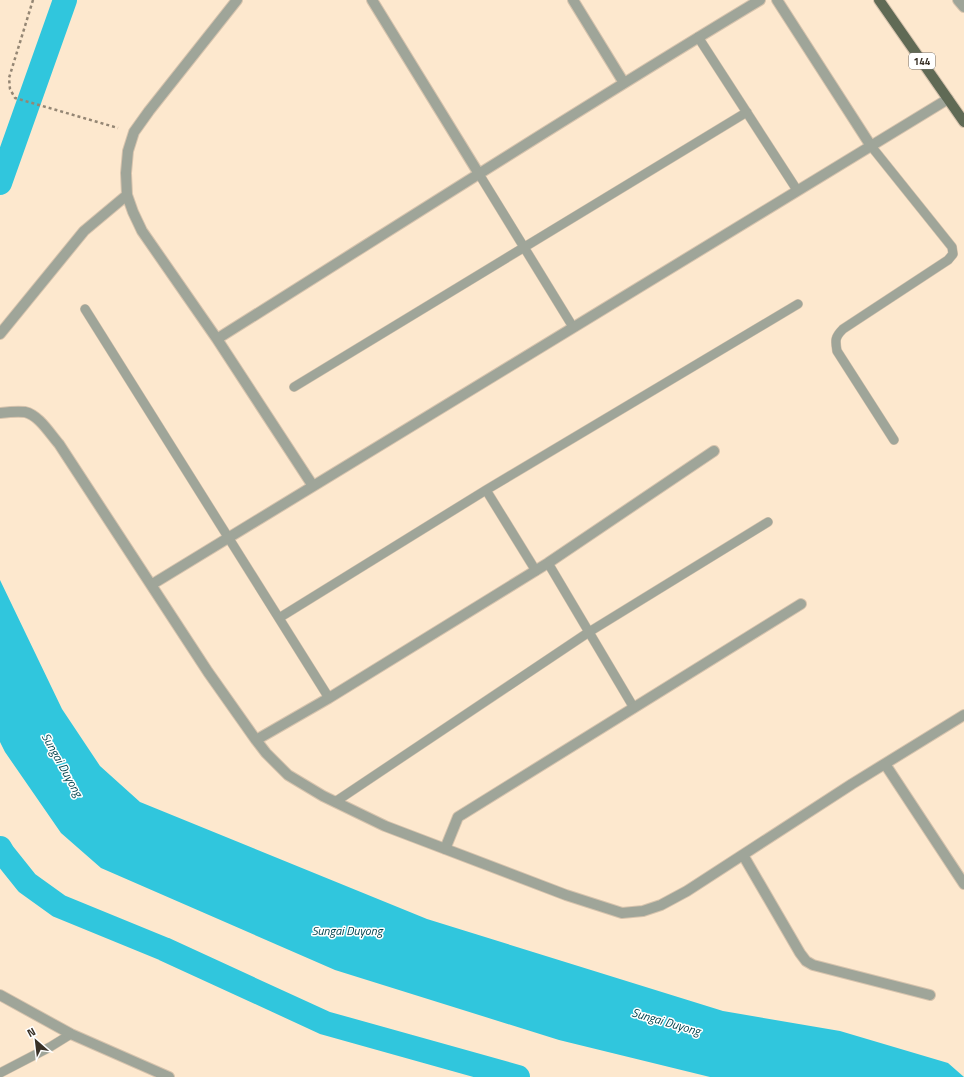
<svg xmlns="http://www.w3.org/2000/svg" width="964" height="1077" viewBox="0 0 964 1077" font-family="'Titillium Web',sans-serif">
<rect width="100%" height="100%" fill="#fde8ce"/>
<path fill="#30c6dd" d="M 0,580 L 62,709 L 100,766 L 140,802 L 427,919 L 723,1011 L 840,1031 L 948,1063 L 964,1077 L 710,1077 L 559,1040 L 335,970 L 101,868 L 61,833 L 5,752 L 0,742 Z"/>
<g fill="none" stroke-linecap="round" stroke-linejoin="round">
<path stroke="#30c6dd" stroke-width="24" d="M 0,183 L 65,0
M 0,848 L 3,853 L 27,883 L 59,906 L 164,949 L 325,1023 L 518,1077"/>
<g stroke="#d6c3ad" stroke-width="10">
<path id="service" d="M 698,37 L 797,190
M 871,146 L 952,247 L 953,254 L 948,260 L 843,329 C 835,337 835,340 837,351 L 894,440
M 479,174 L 573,327
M 85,309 L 329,698
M 294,387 L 747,112
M 486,490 L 536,571
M 548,563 L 634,708
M 279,618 L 486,490 L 798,304
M 335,802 L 589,632 L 768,522
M 0,1073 L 50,1047 L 71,1034"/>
</g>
<g stroke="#d6c3ad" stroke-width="12">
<path id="minor" d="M 237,0 L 149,111 L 134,132 L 128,151 L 126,173 L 127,195 L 133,212 L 142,231 L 217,339 L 313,486
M 372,0 L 479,174
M 573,0 L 624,83
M 777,0 L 871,146
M 958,0 L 964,7
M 0,334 L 84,231 L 127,195
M 217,339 C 397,226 577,110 760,0
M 0,413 C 8,412 17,411 25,412 C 39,415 50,434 59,444 L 208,672 L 256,740 L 266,753 L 288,775 L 323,796 L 385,826 L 566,895 L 622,913 L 643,911 L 661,905 L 687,891 L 852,784 L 964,715
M 151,585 L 948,99
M 256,740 L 329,698 L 548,563 L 714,451
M 885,764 L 964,884
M 445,849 L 458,817 L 801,604
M 743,855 L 800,953 L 806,961 L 813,965 L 930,995
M 0,995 L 71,1034 L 169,1077"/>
</g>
<g stroke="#d6c3ad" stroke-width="12">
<path id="primary" d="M 879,0 L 964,122"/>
</g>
<path stroke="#948674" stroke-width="2.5" stroke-dasharray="3 3" stroke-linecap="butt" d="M 33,0 L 9,78 L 10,89 L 15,98 L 118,128"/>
<use href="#service" stroke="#9fa599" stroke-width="9"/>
<use href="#minor" stroke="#9fa599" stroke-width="10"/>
<use href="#primary" stroke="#606a55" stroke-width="10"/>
</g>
<g text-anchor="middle" stroke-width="3" stroke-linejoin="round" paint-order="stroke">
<rect fill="#fff" stroke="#746f68" stroke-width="1" x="909" y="53" width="26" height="16" rx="3"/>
<g font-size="10" font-weight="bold" fill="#393127">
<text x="922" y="65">144</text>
</g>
<g font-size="12" font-style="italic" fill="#00434d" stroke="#fff">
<text transform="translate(62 765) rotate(61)" y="4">Sungai Duyong</text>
<text x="347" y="935">Sungai Duyong</text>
<text transform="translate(666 1022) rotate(16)" y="4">Sungai Duyong</text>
</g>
</g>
<g transform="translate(36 1041) rotate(332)" stroke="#ffffff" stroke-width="3" paint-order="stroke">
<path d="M0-3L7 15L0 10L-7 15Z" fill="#393127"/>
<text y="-6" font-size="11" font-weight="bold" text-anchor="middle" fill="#393127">N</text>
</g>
</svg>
